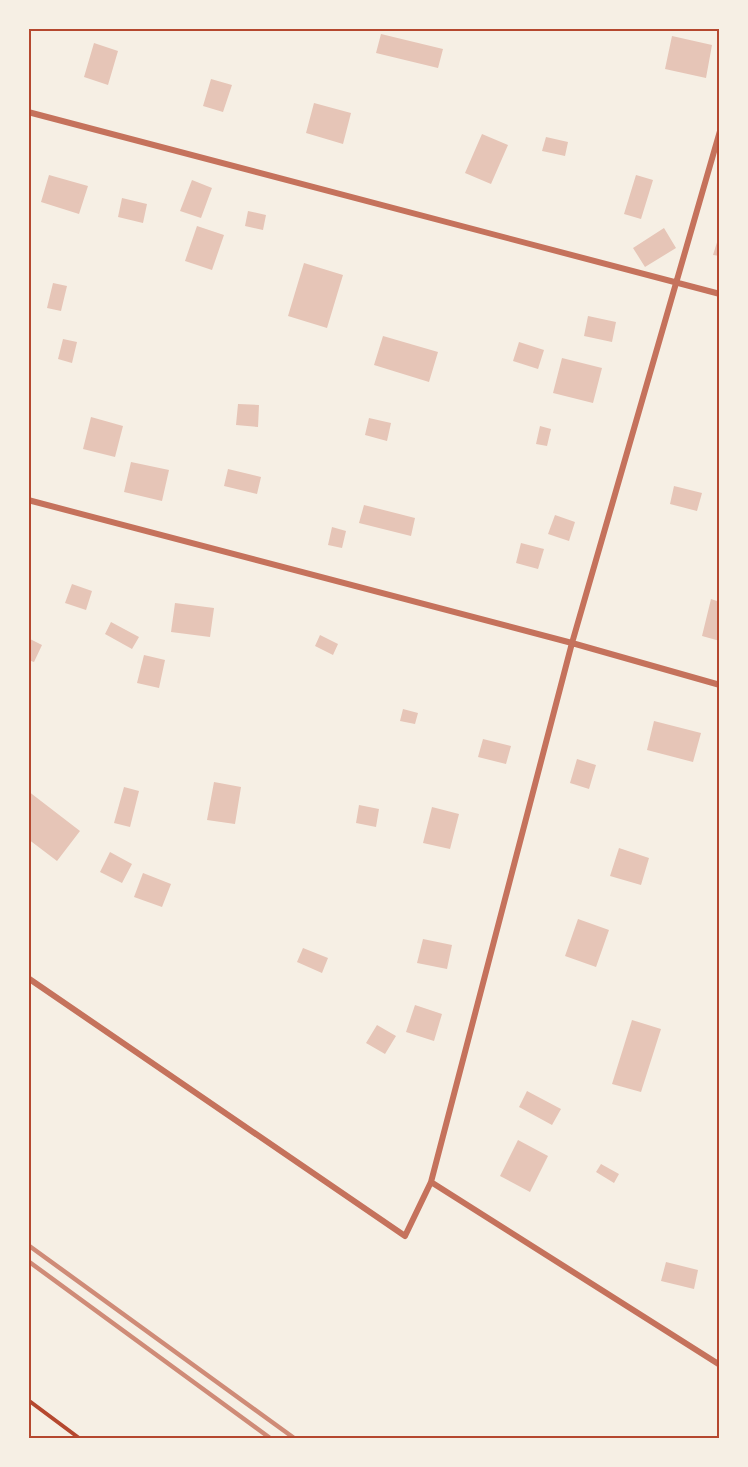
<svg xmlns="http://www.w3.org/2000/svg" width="748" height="1467" viewBox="0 0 748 1467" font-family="'Fira Sans',sans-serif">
<rect width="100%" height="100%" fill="#f6efe4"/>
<path fill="#e6c5b7" d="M 381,34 L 443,49 L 438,68 L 376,53 Z
M 672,36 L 712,45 L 706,78 L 665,69 Z
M 94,43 L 118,51 L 108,85 L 84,77 Z
M 211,79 L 232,85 L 223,112 L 203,106 Z
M 314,103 L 351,113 L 343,144 L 306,133 Z
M 482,134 L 508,145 L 491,184 L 465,173 Z
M 546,137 L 568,142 L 565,156 L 542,151 Z
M 49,175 L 88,186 L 79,214 L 41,202 Z
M 636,175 L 653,180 L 641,219 L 624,214 Z
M 192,180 L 212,188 L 201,218 L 180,211 Z
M 122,198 L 147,204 L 143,223 L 118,217 Z
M 248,211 L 266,215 L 263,230 L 245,226 Z
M 197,226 L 224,235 L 212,270 L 185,261 Z
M 664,228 L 676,248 L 645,267 L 633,248 Z
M 719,236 L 720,236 L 720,256 L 713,255 Z
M 304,263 L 343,275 L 327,328 L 288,316 Z
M 53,283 L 67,286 L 61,311 L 47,308 Z
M 588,316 L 616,322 L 612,342 L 584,336 Z
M 383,336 L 438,352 L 429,382 L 374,365 Z
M 63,339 L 77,342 L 72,363 L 58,359 Z
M 519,342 L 544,350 L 538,369 L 513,361 Z
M 562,358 L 602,368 L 593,403 L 553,393 Z
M 238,404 L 259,405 L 258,427 L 236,425 Z
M 91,417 L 123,426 L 115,457 L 83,449 Z
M 369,418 L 391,423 L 387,441 L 365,435 Z
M 540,426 L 551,429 L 547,446 L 536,444 Z
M 131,462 L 169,470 L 162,501 L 124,492 Z
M 228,469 L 261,477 L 257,494 L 224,486 Z
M 674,486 L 702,493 L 697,511 L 670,504 Z
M 364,505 L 415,518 L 411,536 L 359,523 Z
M 555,515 L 575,522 L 569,541 L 548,534 Z
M 332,527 L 346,531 L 342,548 L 328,545 Z
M 521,543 L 544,549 L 538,569 L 516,563 Z
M 72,584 L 92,591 L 86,610 L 65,603 Z
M 711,599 L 720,602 L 720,641 L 702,636 Z
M 175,603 L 214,608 L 210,637 L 171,632 Z
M 111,622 L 139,637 L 132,649 L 105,634 Z
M 320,635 L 338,644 L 333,655 L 315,646 Z
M 28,638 L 42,645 L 34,662 L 28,660 Z
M 144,655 L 165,660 L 159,688 L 137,683 Z
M 403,709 L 418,713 L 415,724 L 400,721 Z
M 654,721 L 701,733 L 693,762 L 647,750 Z
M 483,739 L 511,746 L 506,764 L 478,757 Z
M 577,759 L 596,765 L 589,789 L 570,783 Z
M 214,782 L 241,787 L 235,824 L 207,820 Z
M 124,787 L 139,791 L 130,827 L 114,823 Z
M 28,791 L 80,831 L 57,861 L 28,839 Z
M 359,805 L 379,809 L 376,827 L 356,823 Z
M 432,807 L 459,814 L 450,849 L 423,843 Z
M 619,848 L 649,858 L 641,885 L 610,876 Z
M 110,852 L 132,864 L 122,883 L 100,872 Z
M 143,873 L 171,884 L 162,907 L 134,897 Z
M 578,919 L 609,930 L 596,967 L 565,956 Z
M 423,939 L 452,945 L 447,969 L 417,963 Z
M 303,948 L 328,958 L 322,973 L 297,962 Z
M 415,1005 L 442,1014 L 434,1041 L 406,1032 Z
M 632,1020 L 661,1029 L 641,1092 L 612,1084 Z
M 377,1025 L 396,1036 L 385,1054 L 366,1043 Z
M 527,1091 L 561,1109 L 552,1125 L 519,1107 Z
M 518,1140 L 548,1156 L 530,1192 L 500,1176 Z
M 601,1164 L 619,1174 L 614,1183 L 596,1172 Z
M 666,1262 L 698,1270 L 694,1289 L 661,1281 Z"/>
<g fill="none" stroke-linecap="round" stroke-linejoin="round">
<path stroke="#b5482f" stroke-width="4" d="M 28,1400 L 79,1438"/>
<path stroke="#c5725c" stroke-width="6" d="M 28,112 L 720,294
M 28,500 L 572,643 L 720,685
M 28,978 L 405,1236 L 431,1182 L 720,1365
M 431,1182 L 572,643 L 720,131"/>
<path stroke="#cf8b77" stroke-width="4.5" d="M 28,1245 L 294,1438
M 28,1261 L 270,1438"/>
</g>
<rect width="748" height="1467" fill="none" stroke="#f6efe4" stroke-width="60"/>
<rect x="30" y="30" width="688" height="1407" fill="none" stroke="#b5482f" stroke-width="2"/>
</svg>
